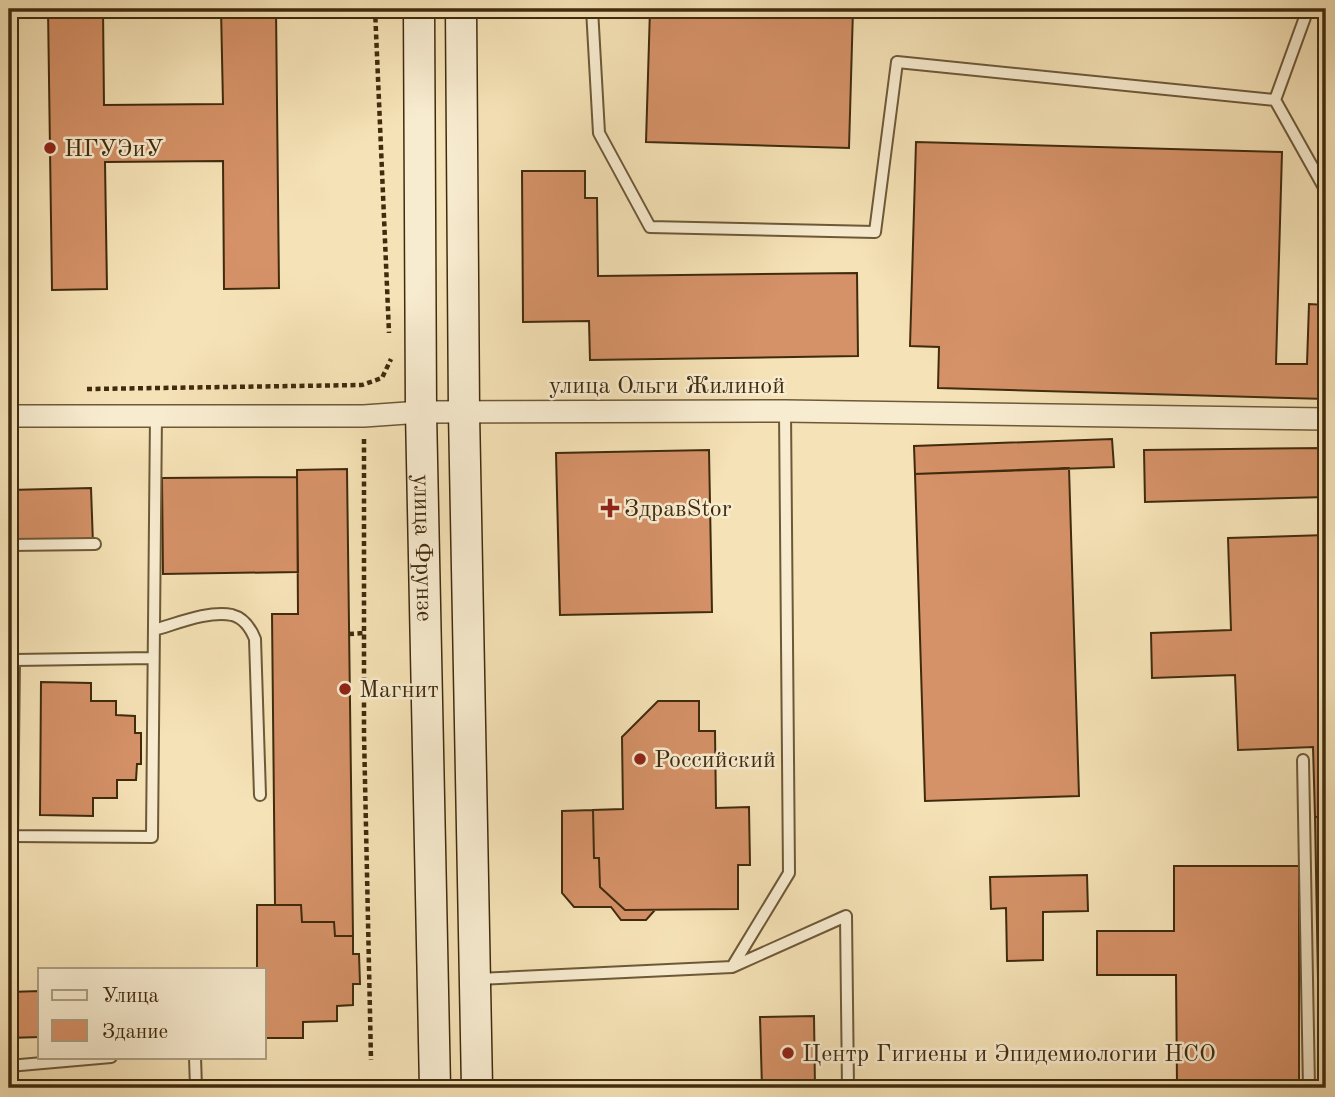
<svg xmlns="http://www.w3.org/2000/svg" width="1335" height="1097" viewBox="0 0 1335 1097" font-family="'Old Standard TT',serif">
<rect width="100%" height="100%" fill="#f5e2b6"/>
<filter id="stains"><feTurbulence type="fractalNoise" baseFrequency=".00286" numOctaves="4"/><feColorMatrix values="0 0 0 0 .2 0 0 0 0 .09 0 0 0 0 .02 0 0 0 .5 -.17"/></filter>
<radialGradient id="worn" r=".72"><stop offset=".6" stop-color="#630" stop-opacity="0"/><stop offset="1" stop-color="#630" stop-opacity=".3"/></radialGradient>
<path fill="#d59167" stroke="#402b0e" stroke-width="2" d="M 48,9 L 103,9 L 104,105 L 223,104 L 221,9 L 276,9 L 279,288 L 224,289 L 223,161 L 105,162 L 107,289 L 52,290 Z
M 650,9 L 853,9 L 849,148 L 646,142 Z
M 916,142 L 1282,152 L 1276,364 L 1307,364 L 1309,304 L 1326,305 L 1326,399 L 938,388 L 939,347 L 910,346 Z
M 522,171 L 585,171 L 585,198 L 597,198 L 598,276 L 857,273 L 858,356 L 590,360 L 589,321 L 523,322 Z
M 1112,439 L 1114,467 L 915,474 L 914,446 Z
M 1326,448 L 1326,497 L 1145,502 L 1144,450 Z
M 709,450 L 712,612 L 560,615 L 556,453 Z
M 1069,468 L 1079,796 L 925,801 L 915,474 Z
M 347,469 L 353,936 L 335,936 L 334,922 L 302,922 L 301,905 L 275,905 L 272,614 L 298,614 L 297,470 Z
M 297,477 L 298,572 L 163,574 L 162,478 Z
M 91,488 L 93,544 L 9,545 L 9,490 Z
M 1326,535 L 1326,817 L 1315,817 L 1313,747 L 1238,750 L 1235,675 L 1152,678 L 1151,633 L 1231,630 L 1228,538 Z
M 41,682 L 91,683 L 91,701 L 116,701 L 116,715 L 135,716 L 135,733 L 141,733 L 141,764 L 137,764 L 136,780 L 117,780 L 117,798 L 93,798 L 93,816 L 40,815 Z
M 658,701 L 699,701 L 699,731 L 715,731 L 716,808 L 749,807 L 750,865 L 738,865 L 738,909 L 625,910 L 600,887 L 599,858 L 594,858 L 593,810 L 623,809 L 622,737 Z
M 593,810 L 594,858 L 599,858 L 600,887 L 625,910 L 655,910 L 646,920 L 621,920 L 611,907 L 574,907 L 562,893 L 562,811 Z
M 1315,817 L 1326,817 L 1326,1088 L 1320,1088 Z
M 1174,866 L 1299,866 L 1299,1084 L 1177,1084 L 1176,975 L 1097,975 L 1097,931 L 1174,931 Z
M 1087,875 L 1088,911 L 1043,912 L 1043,960 L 1007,961 L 1006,908 L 991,909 L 990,877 Z
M 257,905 L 301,905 L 302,922 L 334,922 L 335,936 L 353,936 L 353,954 L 359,954 L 360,984 L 353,984 L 353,1005 L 337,1006 L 337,1021 L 303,1022 L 303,1038 L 264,1038 L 264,969 L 257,969 Z
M 40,991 L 40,1037 L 9,1038 L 9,992 Z
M 814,1016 L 815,1088 L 762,1088 L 760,1017 Z"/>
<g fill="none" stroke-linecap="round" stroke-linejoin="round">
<g stroke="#6d5938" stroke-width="14">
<path id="service" d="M 592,9 L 599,133 L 650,227 L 875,232 L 897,62 L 1275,100 L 1326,191
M 1275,100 L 1308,9
M 9,545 L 95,544
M 154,630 C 176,624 209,610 232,615 C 244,618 251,629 255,639 L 260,795
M 153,658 L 14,660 L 12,836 L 152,837 L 156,415
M 1303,760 L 1309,1088
M 732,967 L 789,873 L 785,411
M 478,979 L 732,967 L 846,916 L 848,1088
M 195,1057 L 196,1088
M 9,1066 L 111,1057"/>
</g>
<g stroke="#6d5938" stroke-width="24">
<path id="minor" d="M 9,416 L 364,416 L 421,412 L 785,411 L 1326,419"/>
</g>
<g stroke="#402b0e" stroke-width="33">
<g id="secondary">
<path id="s1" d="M 419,9 L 421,412 L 435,1088"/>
<path d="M 461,9 L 464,412 L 477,1088"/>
</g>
</g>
<path stroke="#402b0e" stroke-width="4.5" stroke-dasharray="5 3.5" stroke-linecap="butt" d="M 375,9 L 389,333
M 87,389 L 362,385 L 382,378 L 391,359
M 364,439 L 364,734 L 371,1060
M 349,634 L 364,633"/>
<use href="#service" stroke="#f8ecd0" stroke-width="10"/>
<use href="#minor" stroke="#f8ecd0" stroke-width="21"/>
<use href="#secondary" stroke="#f8ecd0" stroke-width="30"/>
</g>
<g fill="#8f2418" stroke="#f8ecd0" stroke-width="2.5">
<circle cx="50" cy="148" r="7"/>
<path d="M606.5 497.5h7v7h7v7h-7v7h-7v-7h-7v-7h7z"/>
<circle cx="345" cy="689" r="7"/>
<circle cx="640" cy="759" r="7"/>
<circle cx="788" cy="1053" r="7"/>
</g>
<g text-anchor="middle" stroke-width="5" stroke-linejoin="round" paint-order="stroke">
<g font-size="24" fill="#402b0e" stroke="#f8ecd0" text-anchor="start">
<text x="64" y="156">НГУЭиУ</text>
<text x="624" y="516">ЗдравStor</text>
<text x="359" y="697">Магнит</text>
<text x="654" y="767">Российский</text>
<text x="802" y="1061">Центр Гигиены и Эпидемиологии НСО</text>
</g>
<g font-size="24" fill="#402b0e" stroke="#f8ecd0">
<text x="667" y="393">улица Ольги Жилиной</text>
<text dy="8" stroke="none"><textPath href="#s1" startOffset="539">улица Фрунзе</textPath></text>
</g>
</g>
<rect width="1335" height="1097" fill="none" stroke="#f5e2b6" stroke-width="35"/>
<rect x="10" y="10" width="1314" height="1076" fill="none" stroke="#402b0e" stroke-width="3.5"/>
<rect x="18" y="18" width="1300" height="1062" fill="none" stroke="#402b0e" stroke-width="2"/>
<rect x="38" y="968" width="228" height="91" fill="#f8ecd0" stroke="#ae9f82" stroke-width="2"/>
<rect x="52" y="990" width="35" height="10" fill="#f8ecd0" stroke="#ae9f82" stroke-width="2"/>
<text x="102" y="1002" font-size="21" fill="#402b0e">Улица</text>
<rect x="52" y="1020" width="35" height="21" fill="#d59167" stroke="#ae9f82" stroke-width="2"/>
<text x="102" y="1038" font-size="21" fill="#402b0e">Здание</text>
<rect width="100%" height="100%" filter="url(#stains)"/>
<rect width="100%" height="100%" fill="url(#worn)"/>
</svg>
